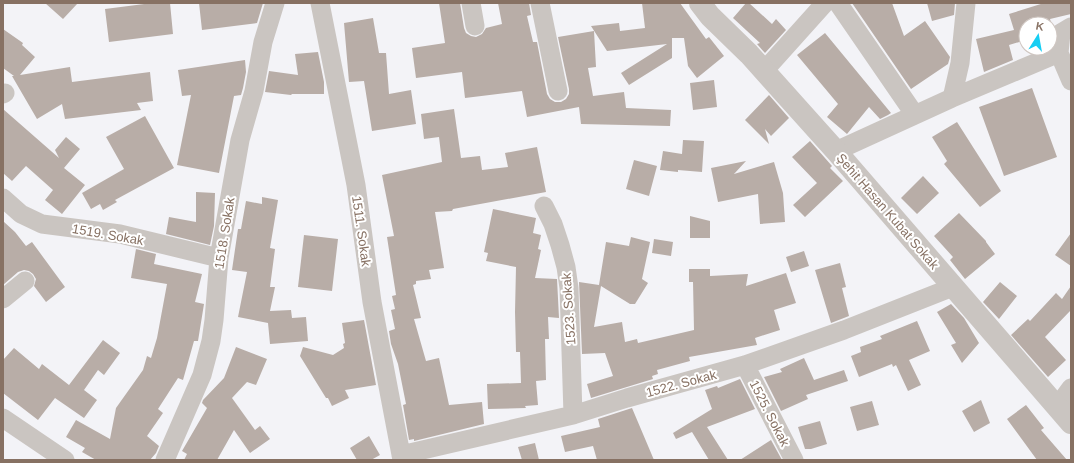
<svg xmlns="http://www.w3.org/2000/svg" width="1074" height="463" viewBox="0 0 1074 463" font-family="Helvetica,sans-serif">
<rect width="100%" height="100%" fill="#f3f3f7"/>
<path fill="#b8ada7" d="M 45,3 L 78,3 L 63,19 Z
M 152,3 L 170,3 L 173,34 L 109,42 L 105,9 Z
M 199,3 L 263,3 L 257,23 L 202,30 Z
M 439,3 L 460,3 L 464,28 L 466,33 L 471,36 L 476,37 L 482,34 L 486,28 L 502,24 L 498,3 L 529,3 L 531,15 L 527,16 L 533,42 L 537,42 L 547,94 L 550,99 L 555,102 L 561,102 L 566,99 L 569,94 L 569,89 L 558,37 L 594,31 L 596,67 L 588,68 L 593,96 L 624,92 L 626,108 L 671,110 L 670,126 L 581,124 L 579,107 L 527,117 L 522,91 L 465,98 L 462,72 L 416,78 L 412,48 L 445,43 Z
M 642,3 L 680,3 L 706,39 L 709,37 L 724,56 L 697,78 L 688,66 L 684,38 L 672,38 L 672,58 L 629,85 L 621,73 L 667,44 L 607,51 L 591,26 L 619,23 L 620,31 L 645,28 Z
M 746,3 L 749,3 L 772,24 L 776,19 L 786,30 L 765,53 L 757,44 L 760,43 L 733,18 Z
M 852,3 L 892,3 L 904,36 L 925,21 L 950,57 L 948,64 L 911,89 Z
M 927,3 L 955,3 L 954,15 L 932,21 Z
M 1044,3 L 1071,3 L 1071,14 L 1050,19 L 1052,26 L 1050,32 L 1050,24 L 1026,24 L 1026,40 L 1009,45 L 1013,60 L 984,72 L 976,39 L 1014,30 L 1009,14 Z
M 373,18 L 379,53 L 386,53 L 389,94 L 411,90 L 416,124 L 372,131 L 364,81 L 349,82 L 344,23 Z
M 3,29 L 23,43 L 22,45 L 35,57 L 20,75 L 70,67 L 72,82 L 150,72 L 153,101 L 137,103 L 141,110 L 65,119 L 62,104 L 37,119 L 12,76 L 14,76 L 3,68 Z
M 825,33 L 891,113 L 888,115 L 880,119 L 869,107 L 847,134 L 827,117 L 838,104 L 797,55 Z
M 318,52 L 324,82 L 324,94 L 292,94 L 291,95 L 265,92 L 269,71 L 298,75 L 295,54 Z
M 245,60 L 246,72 L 243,88 L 241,95 L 234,96 L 219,173 L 177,165 L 191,95 L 182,96 L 178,70 Z
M 714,80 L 717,107 L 693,110 L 690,83 Z
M 1032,88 L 1057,157 L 1004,176 L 979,107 Z
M 769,95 L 789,118 L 771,136 L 765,129 L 769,144 L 745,120 Z
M 3,109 L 59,158 L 55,150 L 66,137 L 80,149 L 64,168 L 85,185 L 62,214 L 45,200 L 53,190 L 26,166 L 12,181 L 3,173 Z
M 454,109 L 461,158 L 480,156 L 482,170 L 508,167 L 505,153 L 537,147 L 546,192 L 453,209 L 452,211 L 435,212 L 444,268 L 429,270 L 431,279 L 416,281 L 416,284 L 413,285 L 421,318 L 414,319 L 426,361 L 439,358 L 449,405 L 482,402 L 484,424 L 414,441 L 414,439 L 409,440 L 403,405 L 406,404 L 398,364 L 391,344 L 389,331 L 395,329 L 391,310 L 395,309 L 392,296 L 396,295 L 387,237 L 394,236 L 382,175 L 442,162 L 439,137 L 424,139 L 421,114 Z
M 145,116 L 174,168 L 115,200 L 117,202 L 103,210 L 100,204 L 91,209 L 82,193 L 124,169 L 106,137 Z
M 957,122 L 1001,191 L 980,207 L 944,164 L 947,161 L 932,137 Z
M 683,140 L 704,141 L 702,172 L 678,170 L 678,172 L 660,170 L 663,151 L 682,154 Z
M 810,141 L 832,166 L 830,168 L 843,181 L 805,217 L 793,205 L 817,183 L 792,157 Z
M 634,160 L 657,166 L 649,196 L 626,189 Z
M 746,161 L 734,174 L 774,162 L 783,193 L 785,222 L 760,224 L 758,194 L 718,202 L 711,168 Z
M 923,176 L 939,193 L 917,214 L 901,198 Z
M 196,192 L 215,193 L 214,226 L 210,245 L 166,234 L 169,217 L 196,222 Z
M 262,197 L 278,200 L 270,248 L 275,249 L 270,287 L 275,287 L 270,311 L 291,310 L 292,318 L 306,317 L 308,341 L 270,344 L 268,323 L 238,317 L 247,272 L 232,270 L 238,229 L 241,229 L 246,201 L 262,204 Z
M 493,209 L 536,218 L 533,233 L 541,235 L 538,249 L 541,250 L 535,278 L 557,279 L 559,318 L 548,317 L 549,339 L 545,339 L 546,380 L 536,381 L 538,405 L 525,406 L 526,408 L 488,409 L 487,384 L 521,383 L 520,352 L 516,352 L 515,312 L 516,267 L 486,261 L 488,253 L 484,252 Z
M 959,213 L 986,241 L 986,242 L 995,254 L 965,279 L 950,260 L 953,257 L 934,236 Z
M 690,216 L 710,221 L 710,238 L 690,238 Z
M 3,221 L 15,232 L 26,246 L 32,242 L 65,287 L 46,302 L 34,286 L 36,279 L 33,274 L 29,271 L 24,270 L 18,272 L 3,285 Z
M 1071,233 L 1071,266 L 1055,255 Z
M 304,235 L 338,239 L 332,291 L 298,287 Z
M 631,237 L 650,242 L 642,279 L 648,283 L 635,304 L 630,304 L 601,286 L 594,327 L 622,322 L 625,342 L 637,339 L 638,343 L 694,330 L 693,282 L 689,282 L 689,269 L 710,269 L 710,276 L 748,274 L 746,286 L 786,273 L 796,303 L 774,310 L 780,330 L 755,338 L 757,345 L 689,357 L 690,361 L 657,370 L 658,374 L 652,376 L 653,379 L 591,398 L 587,384 L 613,376 L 605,353 L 582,354 L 579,282 L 599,285 L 606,242 L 629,246 Z
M 654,239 L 673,242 L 671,256 L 652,253 Z
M 136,249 L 156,254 L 154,264 L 202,274 L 195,302 L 204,304 L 198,341 L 194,341 L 183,380 L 178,378 L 158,409 L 163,413 L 147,436 L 159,446 L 156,453 L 150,460 L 96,460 L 82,452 L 85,448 L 66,437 L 76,420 L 110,439 L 116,408 L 143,370 L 147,356 L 151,358 L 157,338 L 167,284 L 131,278 Z
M 804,251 L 809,266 L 791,272 L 786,257 Z
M 840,263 L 846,287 L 842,288 L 849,316 L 831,323 L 815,270 Z
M 1000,282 L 1017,296 L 999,319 L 983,302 Z
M 1071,286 L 1071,310 L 1045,337 L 1066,360 L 1048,377 L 1011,335 L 1028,319 L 1030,321 L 1056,293 L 1062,299 Z
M 951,304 L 964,318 L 979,343 L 962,363 L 951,345 L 956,343 L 937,312 Z
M 364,320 L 376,385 L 345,390 L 349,398 L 332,406 L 328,398 L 326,398 L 300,356 L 303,347 L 333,355 L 344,348 L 343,344 L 345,343 L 342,323 Z
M 917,321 L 930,351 L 909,360 L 921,385 L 908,391 L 896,365 L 893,367 L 892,364 L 859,377 L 851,356 L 861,352 L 860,347 L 882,339 L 880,336 Z
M 103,340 L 120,353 L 104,375 L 98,370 L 84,390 L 97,400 L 84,418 L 55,398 L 38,420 L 3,393 L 3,360 L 14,348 L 39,369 L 42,364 L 69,385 Z
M 236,347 L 267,359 L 256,385 L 247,382 L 232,398 L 255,430 L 260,426 L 270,439 L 250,453 L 234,430 L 217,460 L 184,460 L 187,454 L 182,451 L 207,408 L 202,403 L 203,400 L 224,378 Z
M 804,358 L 814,380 L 844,370 L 848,381 L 806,395 L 808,399 L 781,411 L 764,377 L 782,372 L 780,369 Z
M 740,379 L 755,409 L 707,427 L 728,460 L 709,460 L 692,432 L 676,439 L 673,433 L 712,409 L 705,390 L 717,386 L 718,388 Z
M 981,400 L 990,423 L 974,432 L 962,411 Z
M 872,401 L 879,425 L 857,431 L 850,407 Z
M 1026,405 L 1044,428 L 1041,430 L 1067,460 L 1037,460 L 1007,419 Z
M 632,408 L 654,460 L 597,460 L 593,446 L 565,452 L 561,436 L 600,427 L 598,419 Z
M 820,421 L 827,444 L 811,449 L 805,449 L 798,427 Z
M 369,436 L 380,455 L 371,460 L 357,460 L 350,448 Z
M 771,440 L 782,460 L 740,460 Z
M 535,443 L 539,460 L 522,460 L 518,447 Z"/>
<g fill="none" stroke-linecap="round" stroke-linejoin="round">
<path stroke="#cac5c1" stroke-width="19" d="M 320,3 L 356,185 L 372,302 L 402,460
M 471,3 L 475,26
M 540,3 L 558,91
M 838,3 L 915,115
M 1059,53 L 1071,81
M 764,71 L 825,3
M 3,94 L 5,93
M 952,98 L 960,63 L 966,3
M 836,151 L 952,98 L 1059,53 L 1061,33 L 1071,27
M 3,198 L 21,214 L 42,224 L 120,234 L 219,258
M 544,206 L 553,224 L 560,245 L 566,267 L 569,288 L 573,415
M 3,299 L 25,281
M 745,365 L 794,460
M 1057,407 L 1071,388
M 3,418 L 65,460
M 401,455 L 573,415 L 627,398 L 745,365 L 844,330 L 953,287
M 165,460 L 202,375 L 211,341 L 214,320 L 219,258 L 240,140 L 254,91 L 263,42 L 275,3"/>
<path stroke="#cac5c1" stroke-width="22" d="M 700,3 L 710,16 L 749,54 L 836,151 L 1071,423"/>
</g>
<g text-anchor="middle" stroke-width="4" stroke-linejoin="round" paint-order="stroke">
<g font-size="13" fill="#877163" stroke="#fff">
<text transform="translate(888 211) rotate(49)" y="5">Şehit Hasan Kubat Sokak</text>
<text transform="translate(362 231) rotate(82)" y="5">1511. Sokak</text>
<text transform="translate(224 233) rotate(-81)" y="5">1518. Sokak</text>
<text transform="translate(108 234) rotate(10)" y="5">1519. Sokak</text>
<text transform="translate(568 309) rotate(-94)" y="5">1523. Sokak</text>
<text transform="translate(681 383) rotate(-15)" y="5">1522. Sokak</text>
<text transform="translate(770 413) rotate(63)" y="5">1525. Sokak</text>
</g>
</g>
<rect width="1074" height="463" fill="none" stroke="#877163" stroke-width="8"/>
<g transform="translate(1038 36) rotate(11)"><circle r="19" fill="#ffffff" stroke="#cfc6c1"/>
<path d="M0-3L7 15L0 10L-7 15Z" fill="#16cef3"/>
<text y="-6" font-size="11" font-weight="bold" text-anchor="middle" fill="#877163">K</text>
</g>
</svg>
